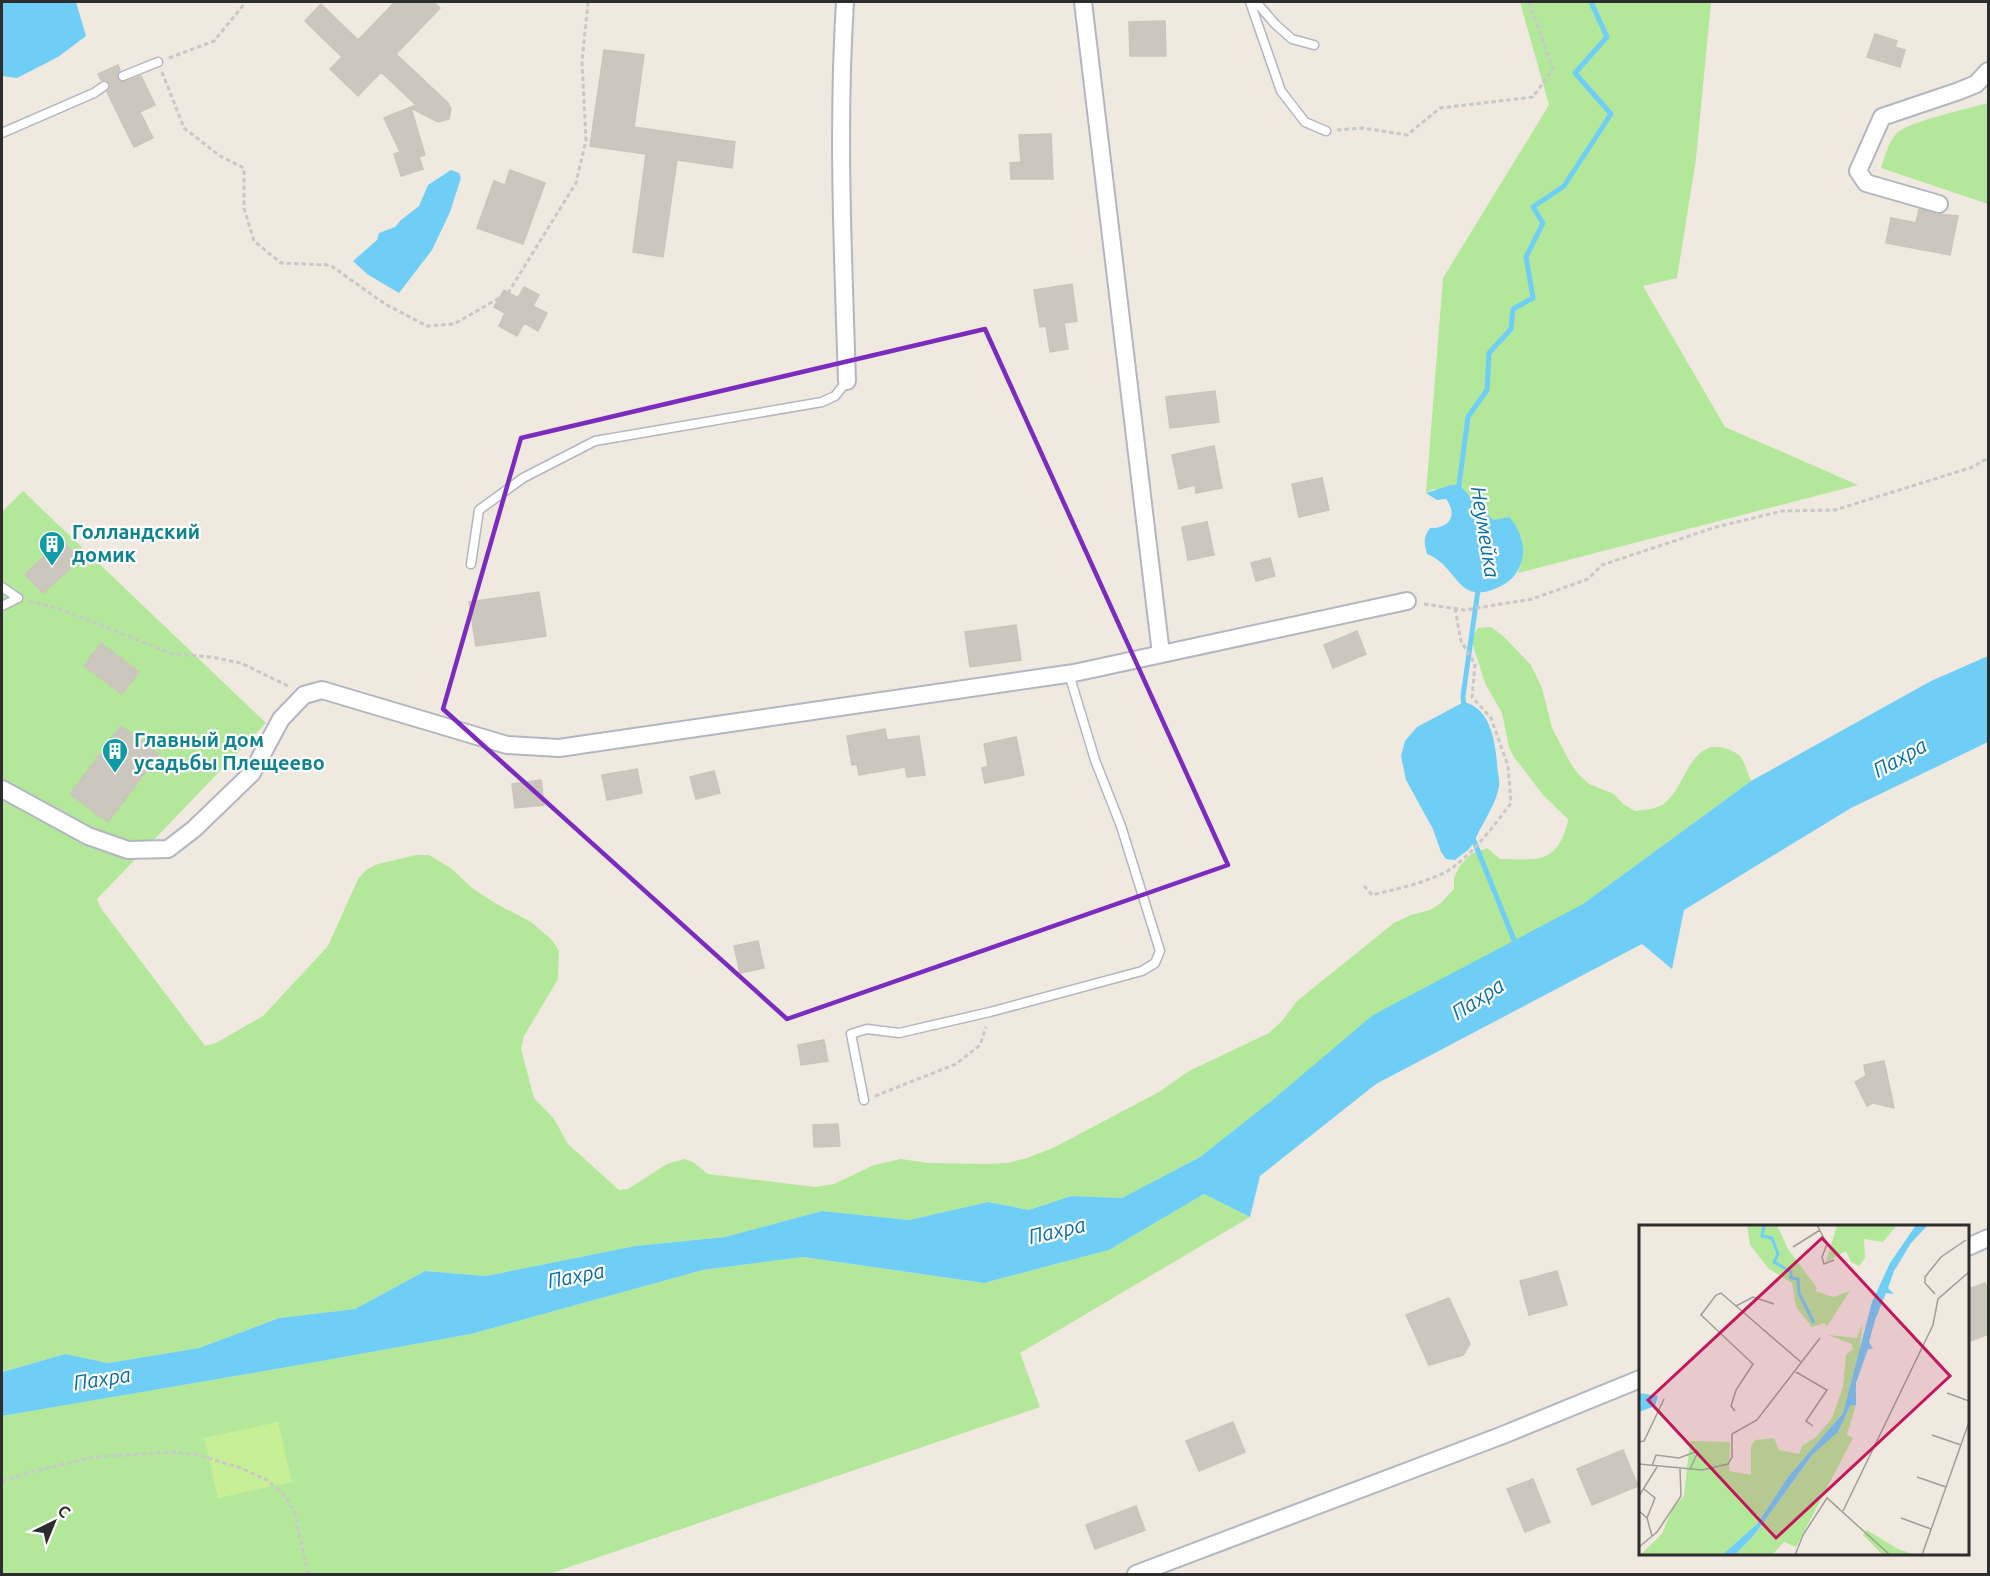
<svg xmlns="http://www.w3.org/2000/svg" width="1990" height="1576" viewBox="0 0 1990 1576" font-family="Ubuntu,sans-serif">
<rect width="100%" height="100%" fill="#efe9e0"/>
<path fill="#b3e89a" d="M 1520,2 L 1711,2 L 1696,159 L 1677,278 L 1643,286 L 1725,427 L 1858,485 L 1518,573 L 1523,555 L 1501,518 L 1493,521 L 1481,509 L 1477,502 L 1434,489 L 1426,493 L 1443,278 L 1549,105 Z
M 1988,103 L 1988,204 L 1881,168 C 1885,157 1888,143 1896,134 C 1906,122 1971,108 1988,103 Z
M 23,491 L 266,723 L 97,899 L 100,907 L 205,1046 L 216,1043 L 263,1016 L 328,946 L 358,879 L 366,870 L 378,864 L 416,855 L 429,855 L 452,869 L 472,888 L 495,903 L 531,922 L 552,940 L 559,951 L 558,979 L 524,1036 L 521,1049 L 534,1098 L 554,1119 L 568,1144 L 619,1190 L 628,1189 L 667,1164 L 684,1159 L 693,1162 L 708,1174 L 815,1187 L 834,1184 L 874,1165 L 901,1159 L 928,1163 L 988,1164 L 1007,1163 L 1027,1158 L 1053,1148 L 1159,1092 L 1189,1071 L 1269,1033 L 1282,1021 L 1297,1001 L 1394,923 L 1411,915 L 1430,910 L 1441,903 L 1454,889 L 1454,878 L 1459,867 L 1471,854 L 1487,848 L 1500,859 C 1512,859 1532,861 1543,857 C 1558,853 1566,833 1568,819 L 1543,795 L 1514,757 L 1509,747 L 1502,713 L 1485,683 L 1471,639 L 1478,628 L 1491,627 L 1502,635 L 1531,665 L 1542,688 L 1552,728 L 1571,764 L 1579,775 L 1589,784 L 1614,794 L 1623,804 L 1635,811 C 1644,810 1655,809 1662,805 C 1686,790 1690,735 1727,749 C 1733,751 1740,754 1742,759 C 1746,766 1748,774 1751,781 L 1583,904 L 1276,1097 L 1200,1157 L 1122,1198 L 1071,1196 L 1029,1210 L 988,1202 L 909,1220 L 822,1211 L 725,1237 L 635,1246 L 486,1276 L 425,1271 L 355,1309 L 279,1318 L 199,1348 L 108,1363 L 65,1354 L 2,1372 L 2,512 Z
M 1204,1194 L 1250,1217 L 1020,1353 L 1040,1407 L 549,1574 L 2,1574 L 2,1416 L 288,1367 L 471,1334 L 703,1270 L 803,1257 L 984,1283 L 1109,1250 Z"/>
<path fill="#c7ef96" d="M 278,1422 L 292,1482 L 218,1498 L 204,1438 Z"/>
<path fill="#6fcef5" d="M 2,2 L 76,2 L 86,36 L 58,57 L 17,78 L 2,76 Z
M 451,170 L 459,173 L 461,178 L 450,212 L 432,250 L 399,293 L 367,274 L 353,261 L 377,240 L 379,233 L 395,227 L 401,220 L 419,206 L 428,185 Z
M 1451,485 L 1459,485 L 1493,520 L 1509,517 C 1519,527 1526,546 1522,560 C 1518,573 1512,581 1499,587 C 1456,607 1459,566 1427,554 C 1424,543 1423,537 1430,528 C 1450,529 1458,515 1446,499 L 1437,500 L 1426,493 Z
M 1988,656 L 1988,742 L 1851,808 L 1684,910 L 1672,969 L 1642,944 L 1376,1084 L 1260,1176 L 1250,1217 L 1204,1194 L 1109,1250 L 984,1283 L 803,1257 L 703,1270 L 471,1334 L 288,1367 L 2,1416 L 2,1372 L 65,1354 L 108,1363 L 199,1348 L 279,1318 L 355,1309 L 425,1271 L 486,1276 L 635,1246 L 725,1237 L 822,1211 L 909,1220 L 988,1202 L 1029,1210 L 1071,1196 L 1122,1198 L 1200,1157 L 1276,1097 L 1373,1015 L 1583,904 L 1751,781 L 1931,681 Z
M 1464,702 C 1490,708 1495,740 1497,763 C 1497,770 1500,779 1499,786 C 1497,803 1481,825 1474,842 L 1469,849 L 1455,860 L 1446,859 L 1441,852 L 1433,829 L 1406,780 L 1401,756 L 1405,741 L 1417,727 Z"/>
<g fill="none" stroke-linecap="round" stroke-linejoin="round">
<path stroke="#6fcef5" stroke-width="5" d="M 1460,492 L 1459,485 L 1468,417 L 1487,390 L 1489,353 L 1511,329 L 1513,309 L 1533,298 L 1526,257 L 1543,223 L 1533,207 L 1564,186 L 1611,114 L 1575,73 L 1607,37 L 1591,2
M 1464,708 L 1463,696 L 1478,590
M 1472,836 L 1516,945"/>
</g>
<path fill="#cbc7be" stroke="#cbc5b9" stroke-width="1.5" d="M 395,2 L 433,2 L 440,8 L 396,54 L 448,103 L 451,109 L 449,119 L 438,122 L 411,108 L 425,155 L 419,157 L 423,169 L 401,176 L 394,154 L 400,152 L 384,118 L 416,105 L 381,72 L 358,96 L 330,69 L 342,57 L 305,21 L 321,4 L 358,40 Z
M 1165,21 L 1166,56 L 1130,56 L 1129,22 Z
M 1875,34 L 1897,41 L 1895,47 L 1905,50 L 1900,67 L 1867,57 Z
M 604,50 L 644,55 L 634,127 L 735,142 L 732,168 L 677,160 L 663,257 L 633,252 L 646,154 L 590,146 Z
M 118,65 L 120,70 L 117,75 L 119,81 L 125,82 L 141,76 L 155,105 L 140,112 L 153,138 L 134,147 L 107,92 L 110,88 L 110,83 L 106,80 L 101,80 L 98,74 Z
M 1051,134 L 1053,179 L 1011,179 L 1010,163 L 1021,162 L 1019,135 Z
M 510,170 L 545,183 L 523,244 L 477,228 L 494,181 L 505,185 Z
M 1919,209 L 1936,214 L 1958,216 L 1950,255 L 1886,243 L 1891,218 L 1916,223 Z
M 1072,284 L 1077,321 L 1064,323 L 1068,349 L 1050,352 L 1046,326 L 1040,327 L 1034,290 Z
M 524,287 L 539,295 L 533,306 L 547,313 L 538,331 L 524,323 L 517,336 L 499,326 L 505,313 L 494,307 L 504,290 L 518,298 Z
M 1215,391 L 1219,422 L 1170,428 L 1166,397 Z
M 1214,446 L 1222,488 L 1196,493 L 1195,485 L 1179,489 L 1172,455 Z
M 1322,478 L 1329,510 L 1299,517 L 1292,484 Z
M 1207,522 L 1214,555 L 1188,560 L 1182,527 Z
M 62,540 L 80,560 L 43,593 L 25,574 Z
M 1270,558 L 1275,576 L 1256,581 L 1251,563 Z
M 539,592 L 546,636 L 476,646 L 469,602 Z
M 1016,625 L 1021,660 L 970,667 L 965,632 Z
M 1357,631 L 1366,654 L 1333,668 L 1324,645 Z
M 101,643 L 139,672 L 122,694 L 84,666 Z
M 121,726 L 159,754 L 108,822 L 70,794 Z
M 885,729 L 887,740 L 919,736 L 925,775 L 907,777 L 905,767 L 859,775 L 857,764 L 852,765 L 847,736 Z
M 1016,737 L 1024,775 L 985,783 L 982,768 L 988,766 L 984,744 Z
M 637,769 L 642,793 L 607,800 L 602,775 Z
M 714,771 L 720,793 L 696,799 L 690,777 Z
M 541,780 L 544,805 L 515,808 L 512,784 Z
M 758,941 L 764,968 L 740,973 L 734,946 Z
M 824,1040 L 828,1061 L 801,1065 L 798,1045 Z
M 1884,1061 L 1894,1108 L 1873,1103 L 1867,1106 L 1855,1082 L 1866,1076 L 1864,1065 Z
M 838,1124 L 840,1146 L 814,1147 L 813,1125 Z
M 1557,1271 L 1567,1305 L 1529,1315 L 1520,1281 Z
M 1985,1283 L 1989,1293 L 1989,1334 L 1968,1342 L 1968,1289 Z
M 1449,1298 L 1470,1344 L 1463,1355 L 1429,1365 L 1406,1315 Z
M 1233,1422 L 1245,1452 L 1199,1471 L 1186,1441 Z
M 1623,1450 L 1638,1486 L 1592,1505 L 1577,1469 Z
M 1533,1479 L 1550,1522 L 1525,1532 L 1507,1489 Z
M 1136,1506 L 1145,1530 L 1095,1549 L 1086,1525 Z"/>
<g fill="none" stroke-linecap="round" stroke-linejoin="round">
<g stroke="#b3b6c1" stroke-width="11">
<path id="service" d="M 1250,2 L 1281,91 L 1305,122 L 1326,131
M 1256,2 L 1275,24 L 1292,39 L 1314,45
M 123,76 L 158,62
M 2,133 L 94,93 L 104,86
M 471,564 L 479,510 L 523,478 L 595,441 L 822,402 L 835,396 L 847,381
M 2,587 L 18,598
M 2,606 L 18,598
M 864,1100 L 851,1034 L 867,1029 L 899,1033 L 990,1012 L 1142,971 L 1155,963 L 1160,951 L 1121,826 L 1095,760 L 1069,674"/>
</g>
<g stroke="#b3b6c1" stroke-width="20">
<path id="minor" d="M 845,2 C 837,128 843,255 847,381
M 1083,2 L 1161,654
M 1939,204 L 1866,183 L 1858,171 L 1882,117 L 1959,91 L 1976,84 L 1988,71
M 2,789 L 88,836 L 128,850 L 168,849 L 194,829 L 252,773 L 281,719 L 304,695 L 322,690 L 507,745 L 559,748 L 1074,673 L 1407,601
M 1968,1247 L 1988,1238
M 1136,1574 L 1503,1435 L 1640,1379"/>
</g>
<path stroke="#c8c8c8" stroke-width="3" stroke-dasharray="4.5 3" stroke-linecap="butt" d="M 169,58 L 214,41 L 246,2
M 162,72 L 184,128 L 220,156 L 244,168 L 244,208 L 254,241 L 281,263 L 330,265 L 385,304 L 427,326 L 454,324 L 508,293 L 576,183 L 586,140 L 582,62 L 588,2
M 1337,130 L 1363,128 L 1407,135 L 1440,108 L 1533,97 L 1553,69 L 1529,2
M 29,601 L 60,609 L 173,654 L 211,657 L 241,663 L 288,686
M 1424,604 L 1465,610 L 1532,599 L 1588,579 L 1602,565 L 1716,527 L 1782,511 L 1835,510 L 1973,467 L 1988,458
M 1364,886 L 1372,895 C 1393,890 1434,881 1452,868 C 1475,851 1494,826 1511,803 L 1508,766 L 1491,718 L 1472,697 L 1475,664 L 1461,641 L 1455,608
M 875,1096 L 956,1064 L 980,1045 L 986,1027
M 2,1481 L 31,1472 L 93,1457 L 174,1452 L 199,1455 L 241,1468 L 267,1480 L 286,1497 L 295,1514 L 308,1574"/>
<use href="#service" stroke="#fff" stroke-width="8"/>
<use href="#minor" stroke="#fff" stroke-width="16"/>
</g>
<path fill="none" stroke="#7b2cbf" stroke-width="4.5" stroke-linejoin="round" d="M 985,329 L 1228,865 L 787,1019 L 443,709 L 521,438 Z"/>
<defs>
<g id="building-pin" transform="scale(1.35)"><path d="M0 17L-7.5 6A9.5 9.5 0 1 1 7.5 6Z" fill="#0f9aa8" stroke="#fff"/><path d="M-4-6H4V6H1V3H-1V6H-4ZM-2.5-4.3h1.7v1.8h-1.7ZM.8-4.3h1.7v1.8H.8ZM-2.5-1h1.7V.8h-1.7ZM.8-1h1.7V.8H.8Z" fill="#fff"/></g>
</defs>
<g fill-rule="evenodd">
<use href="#building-pin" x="52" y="544"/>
<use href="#building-pin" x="115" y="751"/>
</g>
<g text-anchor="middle" stroke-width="4.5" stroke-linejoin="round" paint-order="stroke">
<g font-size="20" font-weight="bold" fill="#0d838f" stroke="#fff" text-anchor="start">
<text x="72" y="539">Голландский<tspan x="72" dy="23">домик</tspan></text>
<text x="134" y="747">Главный дом<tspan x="134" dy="23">усадьбы Плещеево</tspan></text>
</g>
<g font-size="21" font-style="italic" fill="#076da8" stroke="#fff">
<text transform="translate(1485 532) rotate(81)" y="7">Неумейка</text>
<text transform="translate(1900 758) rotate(-29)" y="7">Пахра</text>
<text transform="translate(1478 999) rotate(-33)" y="7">Пахра</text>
<text transform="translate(1057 1231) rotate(-13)" y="7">Пахра</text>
<text transform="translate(576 1276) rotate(-11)" y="7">Пахра</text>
<text transform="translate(102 1379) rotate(-9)" y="7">Пахра</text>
</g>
</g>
<g transform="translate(1639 1225)">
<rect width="330" height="330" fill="#efe9e0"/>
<path d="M 108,0 L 138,0 L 149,24 L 178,63 L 176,66 L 194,72 L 211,66 L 188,101 L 185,98 L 173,102 L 157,82 L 153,58 L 130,44 L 111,20 ZM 198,0 L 258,0 L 244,17 L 225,14 L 226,33 L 220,41 L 212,37 L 207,26 L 187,37 ZM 223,99 L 221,125 L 204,188 L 149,252 L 118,299 L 83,330 L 1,330 L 23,309 L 33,284 L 45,271 L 51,216 L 91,217 L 90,246 L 112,250 L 112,221 L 116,215 L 135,213 L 140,225 L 160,229 L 163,221 L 177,212 L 193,193 L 204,162 L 207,130 L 214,124 L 213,119 L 189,110 L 218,113 ZM 217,180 L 208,210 L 214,213 L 157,322 L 145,317 L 133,330 L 96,330 L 116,309 L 181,220 L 199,207 L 211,181 ZM 228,305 L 259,324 L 277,330 L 244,330 L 224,310 Z" fill="#b3e89a"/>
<path d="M 277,0 L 289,0 L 272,18 L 255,46 L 249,63 L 255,69 L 247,68 L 236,95 L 230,117 L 234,124 L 229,124 L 217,158 L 217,180 L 211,181 L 199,207 L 174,229 L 116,309 L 96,330 L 83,330 L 118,299 L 149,252 L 204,188 L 233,77 L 251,38 ZM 0,168 L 19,171 L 16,181 L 0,187 Z" fill="#6fcef5"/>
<path fill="none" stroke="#6fcef5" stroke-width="3" d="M 125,0 L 123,11 L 133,13 L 139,29 L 135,37 L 152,47 L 152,53 L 159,54 L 160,68 L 175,98"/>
<path fill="none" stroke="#a19e98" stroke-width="1.5" d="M 178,0 L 188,19 L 183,32 L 185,39 L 195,35M 154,22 L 181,5M 296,69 L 286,58 L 286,52 L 302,32 L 327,15M 97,81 L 114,72 L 135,79M 157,147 L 188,165 L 167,196 L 174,201M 308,168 L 330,176M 96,186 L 92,181 L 97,165 L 114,139 L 62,90 L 77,70 L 82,68 L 163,138M 293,210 L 322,220M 0,217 L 5,216 L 25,174M 0,239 L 63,245 L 89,239 L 93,232 L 93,209 L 118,195 L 181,113M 13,241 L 17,230 L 40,233 L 59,226M 51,244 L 59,227M 278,252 L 307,262M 5,264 L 16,273 L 8,293M 0,271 L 18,242M 0,286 L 8,293 L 13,311M 204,286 L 294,100 L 299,74 L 330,47M 262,293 L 292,304M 0,322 L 18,307 L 42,271 L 41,244M 156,330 L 164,310 L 188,273 L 251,330M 283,330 L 330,197"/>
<path fill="#c2185b" fill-opacity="0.15" stroke="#c2185b" stroke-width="3" d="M 183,13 L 311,151 L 137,313 L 9,175 Z"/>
<rect width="330" height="330" fill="none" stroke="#2d2d2d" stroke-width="3"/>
</g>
<rect width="1990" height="1576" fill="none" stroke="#2d2d2d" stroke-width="6"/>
<g transform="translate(54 1522) rotate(43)" stroke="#ffffff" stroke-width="4.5" paint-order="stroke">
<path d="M0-4.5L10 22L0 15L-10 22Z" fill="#2d2d2d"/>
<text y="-9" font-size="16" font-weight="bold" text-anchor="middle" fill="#2d2d2d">С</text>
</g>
</svg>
